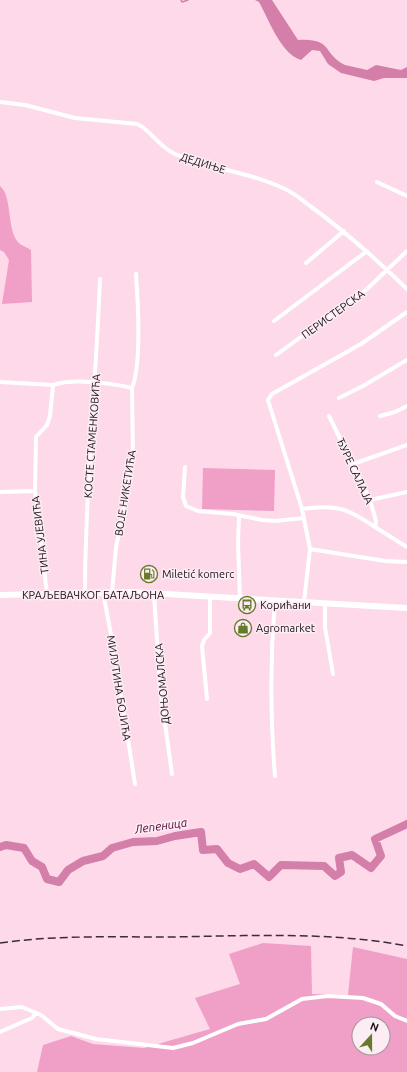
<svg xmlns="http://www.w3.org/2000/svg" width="407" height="1072" viewBox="0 0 407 1072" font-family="Ubuntu,sans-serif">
<rect width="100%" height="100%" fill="#fdd9ea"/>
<path fill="#f09fc7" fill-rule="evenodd" d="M 0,186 C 13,196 6,233 20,244 C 23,246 28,248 31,250 L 32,302 L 2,304 L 9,260 L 4,252 L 0,250 Z
M 203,468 L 275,470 L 274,511 L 202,509 Z
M 263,943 L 311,946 L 312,994 L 348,995 L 353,947 L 407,959 L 407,1072 L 37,1072 L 43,1045 L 71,1036 L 93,1044 L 144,1048 L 210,1029 L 195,998 L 240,984 L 229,954 ZM 359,1024 L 383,1024 L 383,1048 L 359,1048 Z"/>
<path fill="#d47eaa" d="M 255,0 L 272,0 L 298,40 C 334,38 322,54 345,65 C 352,67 360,68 367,70 L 376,65 L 401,70 L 407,67 L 407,78 L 384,78 L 374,81 L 341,73 L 328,64 L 320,51 L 312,50 L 301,60 C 281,54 269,20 259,2 Z"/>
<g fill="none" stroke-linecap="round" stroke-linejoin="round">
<path stroke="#d47eaa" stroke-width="1.5" d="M 181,0 L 182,2 L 188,0"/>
<path stroke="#d47eaa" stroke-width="8" d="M 0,847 L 6,845 L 24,848 L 32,861 L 42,867 L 47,879 L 59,882 L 68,870 L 83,861 L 103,856 L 112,848 L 133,842 L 157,841 L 175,836 L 201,832 L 203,850 L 217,849 L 228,863 L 240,869 L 254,864 L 269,877 L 281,865 L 324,866 L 335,876 L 341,872 L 339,858 L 352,855 L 371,868 L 381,856 L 375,839 L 407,824"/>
<path stroke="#fff" stroke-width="4" d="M 0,102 L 25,105 L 75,118 L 137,124 C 150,129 158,146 175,154 C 210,169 250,172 285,189 C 294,193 302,200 310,206 C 345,231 376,259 407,289
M 377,182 L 407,196
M 306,263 L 344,231
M 274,321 L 367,251
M 276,355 L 366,290 L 407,251
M 0,382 L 53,385 C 73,378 111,383 132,388
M 339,398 L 363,386 L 407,360
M 329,416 L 370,500 L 376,521 L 375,527 L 407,547
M 380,416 L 395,412 L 407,406
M 353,464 L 407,445
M 185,467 L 183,497 L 186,506 L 198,511 L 233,514 L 262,520 L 275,521 L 304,518
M 0,492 L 35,491
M 370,500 L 407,492
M 302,509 C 336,504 347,508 375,527
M 239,516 L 238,543 L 240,598
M 310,549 L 385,561 L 407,562
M 103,592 L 115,656 L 135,784
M 112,592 L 116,548 L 133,458 L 132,388 C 142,363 138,302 136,274
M 85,593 C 85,488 96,384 100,279
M 47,594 L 35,491 L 36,437 L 47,425 L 50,416 L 53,385
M 154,594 L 160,687 L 172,774
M 275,600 C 270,659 270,717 275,776
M 304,602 L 310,549 L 302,509 L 268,400 L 272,394 L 361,344 L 407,312
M 325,603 L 325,627 L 333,674
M 207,699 L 202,646 L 204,640 L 210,633 L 210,597
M 0,1009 L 22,1007 L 41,1015 L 58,1029 L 96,1039 L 173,1048 L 193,1043 L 238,1024 L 266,1019 L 302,999 L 328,996 L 363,998 L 381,1004 L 395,1016 L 407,1021
M 0,1032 L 32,1018 L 36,1013"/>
<path stroke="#fff" stroke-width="6" d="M 0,595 L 131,592 L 407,608"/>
<path stroke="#3d2d35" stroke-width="1.5" stroke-dasharray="8 4" stroke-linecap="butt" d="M 0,943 C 55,935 112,937 167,937 C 247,936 328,931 407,946"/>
</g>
<defs>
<g id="fuel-ring" transform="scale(0.9)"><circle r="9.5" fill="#fcedf4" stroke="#677a29" stroke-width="1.5"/><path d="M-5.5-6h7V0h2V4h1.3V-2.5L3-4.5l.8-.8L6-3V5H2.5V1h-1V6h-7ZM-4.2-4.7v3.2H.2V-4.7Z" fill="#677a29"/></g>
<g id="bus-ring" transform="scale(0.9)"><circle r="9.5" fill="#fcedf4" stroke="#677a29" stroke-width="1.5"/><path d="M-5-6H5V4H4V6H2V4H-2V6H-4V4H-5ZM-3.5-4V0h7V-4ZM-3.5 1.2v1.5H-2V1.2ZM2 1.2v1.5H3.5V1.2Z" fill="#677a29"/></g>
<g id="shop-ring" transform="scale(0.9)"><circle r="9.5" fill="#fcedf4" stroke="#677a29" stroke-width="1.5"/><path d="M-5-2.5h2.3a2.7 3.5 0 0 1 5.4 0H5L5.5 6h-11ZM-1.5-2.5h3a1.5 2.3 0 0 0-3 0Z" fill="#677a29"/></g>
</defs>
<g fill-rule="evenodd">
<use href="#fuel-ring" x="149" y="574"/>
<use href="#bus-ring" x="247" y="605"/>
<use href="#shop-ring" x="243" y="628"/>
</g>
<g text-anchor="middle" stroke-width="3" stroke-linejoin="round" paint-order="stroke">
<g font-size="11" fill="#1b0f15" stroke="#fcedf4">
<text transform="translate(203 163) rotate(17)" y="4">ДЕДИЊЕ</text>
<text transform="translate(333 314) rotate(-36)" y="4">ПЕРИСТЕРСКА</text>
<text transform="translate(92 436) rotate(-86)" y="4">КОСТЕ СТАМЕНКОВИЋА</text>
<text transform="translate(355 471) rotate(65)" y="4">ЂУРЕ САЛАЈА</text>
<text transform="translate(125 493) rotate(-81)" y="4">ВОЈЕ НИКЕТИЋА</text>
<text transform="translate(40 535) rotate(-97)" y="4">ТИНА УЈЕВИЋА</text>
<text x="93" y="599">КРАЉЕВАЧКОГ БАТАЉОНА</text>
<text transform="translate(162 684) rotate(-95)" y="4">ДОЊОМАЛСКА</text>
<text transform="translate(119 688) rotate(81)" y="4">МИЛУТИНА БОЈИЋА</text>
</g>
<g font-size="11" fill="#1b0f15" stroke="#fcedf4" text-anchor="start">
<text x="162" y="578">Miletić komerc</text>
<text x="260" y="609">Корићани</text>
<text x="256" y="632">Agromarket</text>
</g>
<g font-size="12" font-style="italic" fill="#560638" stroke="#fcedf4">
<text transform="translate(161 826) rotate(-8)" y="4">Лепеница</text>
</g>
</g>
<g transform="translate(371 1036) rotate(21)"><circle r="19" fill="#fcedf4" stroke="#a2949b"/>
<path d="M0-3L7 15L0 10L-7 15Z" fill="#677a29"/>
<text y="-6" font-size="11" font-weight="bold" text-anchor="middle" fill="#1b0f15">N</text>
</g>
</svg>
